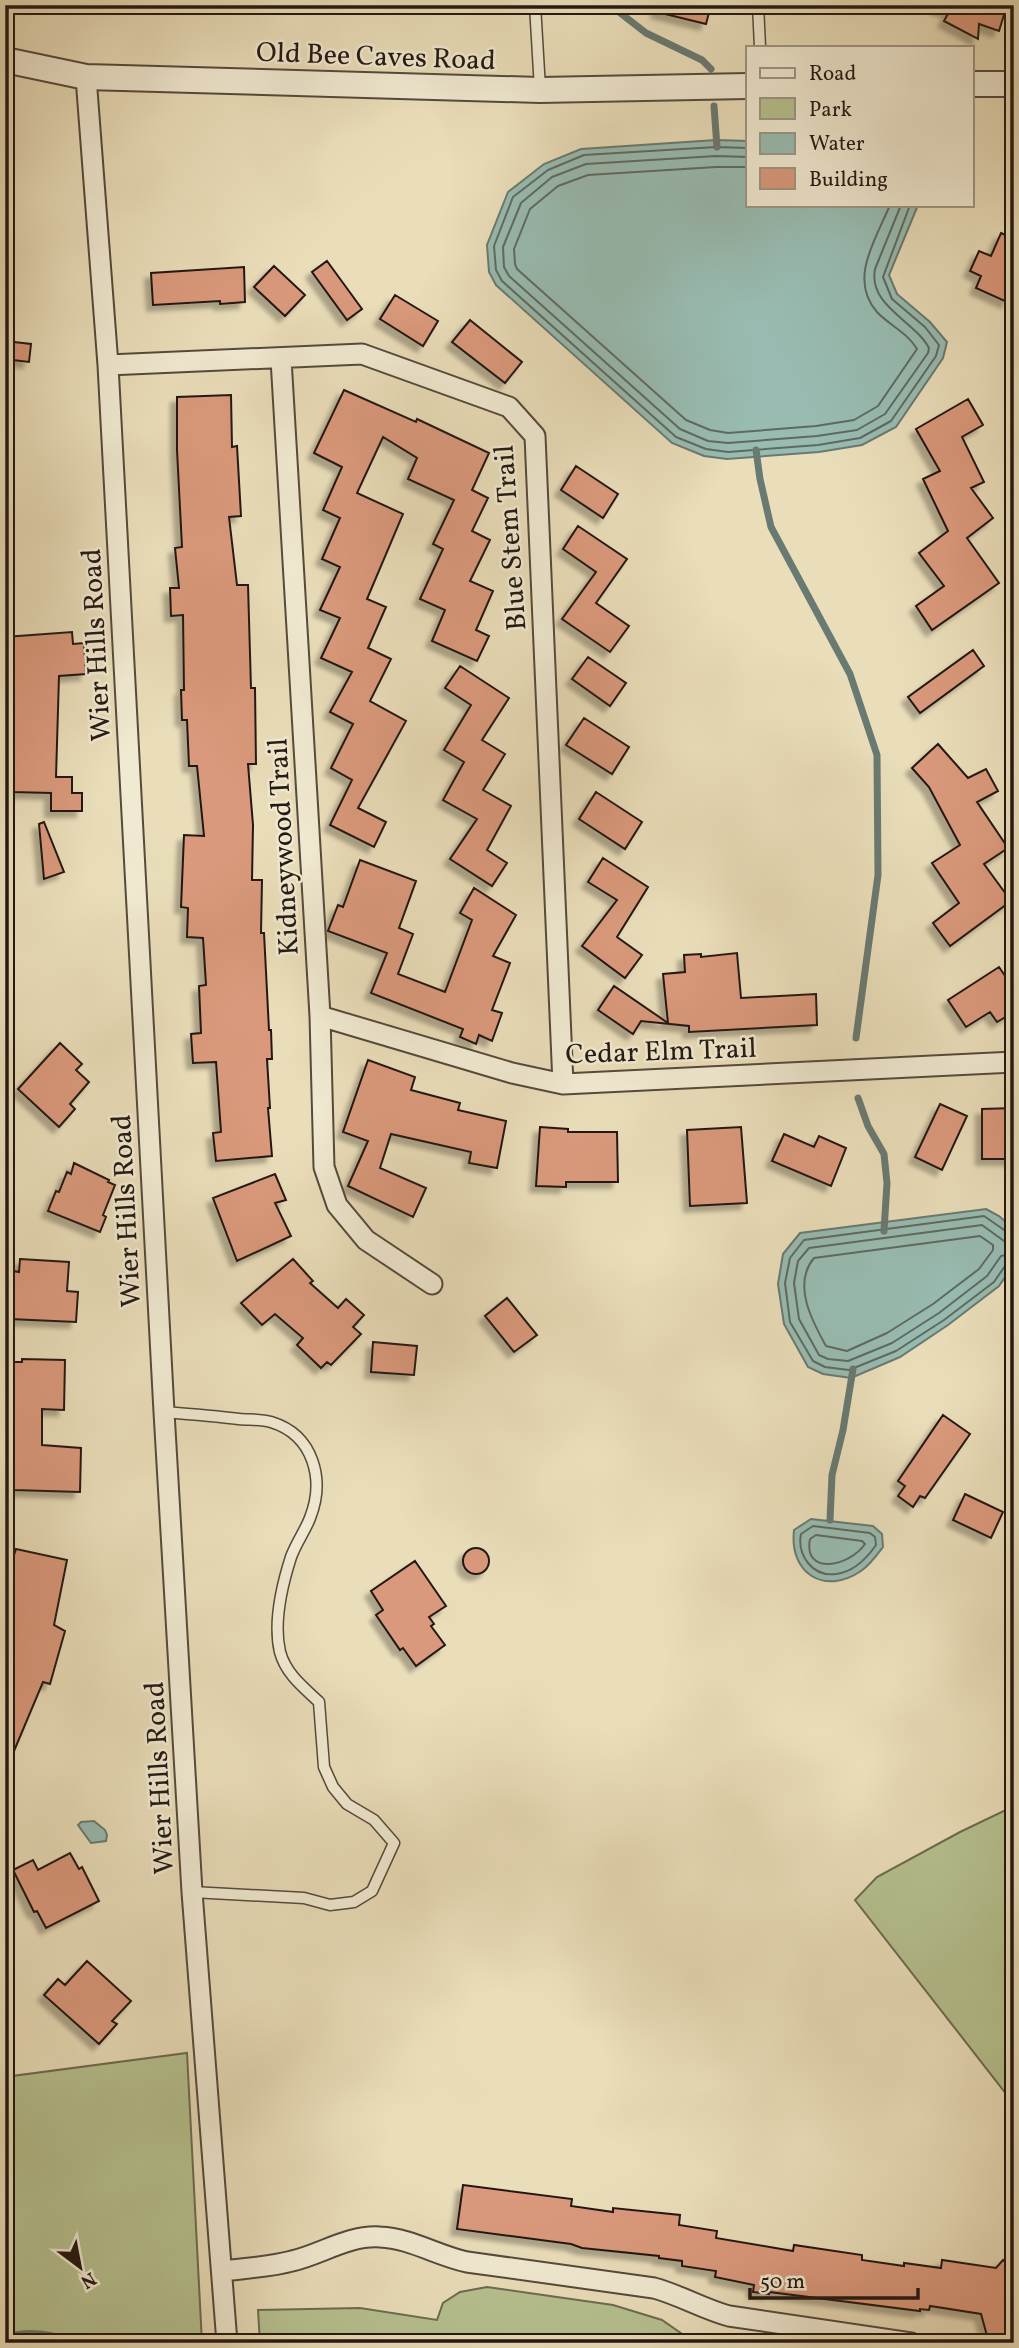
<svg xmlns="http://www.w3.org/2000/svg" width="1019" height="2348" viewBox="0 0 1019 2348" font-family="Vollkorn,serif">
<defs>
<filter id="shadow"><feDropShadow dx="-6" dy="6" stdDeviation="2" flood-color="#0004"/></filter>
</defs>
<rect width="100%" height="100%" fill="#eadeba"/>
<filter id="stains"><feTurbulence type="fractalNoise" baseFrequency=".00286" numOctaves="4"/><feColorMatrix values="0 0 0 0 .2 0 0 0 0 .09 0 0 0 0 .02 0 0 0 .5 -.17"/></filter>
<radialGradient id="worn" r=".72"><stop offset=".6" stop-color="#630" stop-opacity="0"/><stop offset="1" stop-color="#630" stop-opacity=".3"/></radialGradient>
<path fill="#b6c190" stroke="#6c6c51" stroke-width="2" d="M 1014,1806 L 1014,2104 L 855,1900 L 877,1877 L 960,1832 Z
M 187,2053 L 202,2343 L 5,2343 L 5,2077 Z
M 487,2287 L 613,2305 L 662,2320 L 695,2343 L 260,2343 L 258,2310 L 360,2308 L 437,2320 L 443,2303 L 460,2292 Z"/>
<path fill="#98bcb2" stroke="#697a72" stroke-width="2" d="M 716,140 L 748,141 L 748,205 L 918,205 L 889,275 L 897,294 L 930,322 L 947,342 L 943,358 L 896,427 L 862,445 L 819,452 L 727,459 L 704,456 L 672,443 L 496,285 L 489,272 L 487,245 L 508,192 L 544,164 L 581,149 Z
M 986,1209 L 999,1216 L 1014,1229 L 1014,1264 L 999,1286 L 948,1325 L 900,1357 L 851,1378 L 823,1374 L 808,1367 L 784,1324 L 778,1284 L 783,1254 L 800,1233 Z
M 811,1519 L 873,1526 L 882,1534 L 883,1547 C 877,1555 870,1565 861,1571 C 824,1596 789,1573 794,1530 Z
M 94,1821 L 105,1830 L 107,1835 L 106,1841 L 91,1843 L 78,1825 L 81,1822 Z"/>
<g fill="none" stroke-linecap="round" stroke-linejoin="round">
<path stroke="#5e6a62" stroke-width="2" d="M 748,148 L 716,147 L 584,155 L 548,170 L 513,197 L 494,246 L 496,270 L 502,281 L 676,437 L 706,449 L 728,452 L 818,445 L 860,438 L 891,421 L 936,356 L 939,345 L 925,327 L 892,299 L 883,277 L 910,205
M 748,157 L 716,156 L 586,164 L 552,177 L 521,203 L 503,247 L 504,267 L 509,276 L 680,429 L 708,441 L 728,443 L 817,436 L 857,430 L 885,414 L 928,353 L 929,348 C 915,321 868,306 875,269 L 901,205
M 748,167 L 716,167 L 588,175 L 558,186 L 530,209 L 514,249 L 515,264 L 517,269 L 686,420 L 710,430 L 728,433 L 816,426 L 854,420 L 878,406 L 917,349 C 908,333 889,325 877,312 C 848,279 876,239 890,205
M 1014,1233 L 1007,1232 L 984,1216 L 804,1240 L 790,1258 L 785,1283 L 790,1322 L 813,1361 L 825,1367 L 849,1370 L 896,1351 L 944,1320 L 994,1282 L 1007,1263 L 1014,1262
M 980,1236 L 993,1245 L 993,1250 L 979,1269 L 933,1304 L 887,1333 L 847,1351 L 826,1346 C 812,1321 792,1284 814,1258 Z
M 1014,1242 L 1004,1241 L 982,1225 L 809,1248 L 798,1261 L 794,1283 L 799,1319 L 819,1355 L 828,1359 L 848,1361 L 892,1343 L 939,1313 L 987,1276 L 1001,1256 L 1014,1253
M 813,1526 L 870,1533 L 875,1537 L 876,1545 C 867,1558 853,1572 836,1574 C 812,1577 797,1555 801,1534 Z
M 816,1535 L 862,1541 L 865,1544 C 849,1567 803,1576 810,1539 Z"/>
<path stroke="#697a72" stroke-width="7" d="M 610,5 L 646,33 L 702,60 L 711,69
M 714,106 L 717,147
M 756,450 L 760,479 L 771,527 L 850,674 L 877,755 L 878,875 L 856,1038
M 858,1098 L 868,1126 L 884,1154 L 887,1183 L 884,1231
M 830,1520 L 832,1475 L 843,1430 L 853,1369
M 5,2337 C 31,2330 51,2334 76,2343"/>
</g>
<path fill="#da997b" stroke="#231812" stroke-width="2" filter="url(#shadow)" d="M 658,5 L 711,5 L 706,24 L 657,12 Z
M 935,5 L 1007,5 L 999,31 L 979,24 L 978,39 L 944,21 L 949,12 L 935,7 Z
M 1001,233 L 1014,239 L 1014,286 L 1007,302 L 976,288 L 981,276 L 970,271 L 979,251 L 991,256 Z
M 327,261 L 362,309 L 347,320 L 312,272 Z
M 274,266 L 305,295 L 285,316 L 254,287 Z
M 244,267 L 245,302 L 220,304 L 220,301 L 153,305 L 151,273 Z
M 395,295 L 438,321 L 423,346 L 380,319 Z
M 470,320 L 522,362 L 505,383 L 452,342 Z
M 5,341 L 31,344 L 29,362 L 5,359 Z
M 344,390 L 416,422 L 417,419 L 489,453 L 472,490 L 488,498 L 472,531 L 490,540 L 470,581 L 493,591 L 476,630 L 489,636 L 477,661 L 432,641 L 445,610 L 420,599 L 443,549 L 433,544 L 454,500 L 408,479 L 417,458 L 383,437 L 357,493 L 403,514 L 367,599 L 386,607 L 368,648 L 391,659 L 370,701 L 406,721 L 358,808 L 386,822 L 374,847 L 330,825 L 352,780 L 331,768 L 353,724 L 330,712 L 352,672 L 321,658 L 340,618 L 320,610 L 340,567 L 322,559 L 340,518 L 323,510 L 342,467 L 314,453 Z
M 231,395 L 232,447 L 237,446 L 241,516 L 229,517 L 237,585 L 248,585 L 251,688 L 255,688 L 256,764 L 248,764 L 253,825 L 252,880 L 262,880 L 261,933 L 264,933 L 269,1030 L 271,1030 L 272,1059 L 267,1059 L 270,1108 L 268,1108 L 272,1156 L 216,1161 L 213,1133 L 221,1132 L 216,1062 L 193,1063 L 191,1034 L 201,1033 L 199,986 L 206,985 L 203,938 L 187,937 L 188,908 L 181,907 L 184,835 L 204,836 L 197,766 L 189,766 L 187,720 L 182,720 L 181,690 L 184,690 L 183,615 L 171,616 L 170,588 L 179,588 L 175,548 L 182,547 L 177,450 L 177,397 Z
M 968,399 L 983,425 L 962,437 L 984,482 L 971,488 L 993,518 L 967,538 L 999,583 L 932,630 L 916,606 L 944,586 L 919,553 L 948,531 L 923,479 L 940,471 L 916,429 Z
M 576,466 L 618,494 L 603,518 L 561,490 Z
M 578,526 L 627,559 L 596,603 L 629,626 L 610,652 L 562,619 L 596,572 L 563,549 Z
M 72,632 L 73,644 L 84,643 L 86,674 L 59,676 L 56,777 L 72,777 L 72,793 L 82,793 L 82,811 L 51,811 L 51,793 L 13,792 L 13,746 L 11,746 L 13,680 L 5,680 L 5,637 Z
M 973,650 L 984,666 L 920,713 L 908,697 Z
M 588,657 L 626,683 L 610,706 L 572,679 Z
M 460,666 L 509,698 L 482,740 L 505,754 L 483,790 L 511,806 L 487,850 L 507,863 L 492,886 L 450,859 L 477,819 L 443,800 L 464,762 L 444,750 L 471,705 L 445,688 Z
M 584,718 L 629,747 L 612,774 L 566,745 Z
M 938,744 L 968,778 L 986,769 L 998,791 L 977,802 L 1008,848 L 984,864 L 1011,901 L 950,946 L 933,923 L 959,903 L 932,863 L 960,845 L 929,787 L 912,768 Z
M 596,792 L 642,822 L 625,849 L 579,819 Z
M 44,822 L 64,872 L 44,879 L 39,824 Z
M 603,858 L 648,887 L 617,937 L 642,955 L 625,978 L 582,946 L 617,900 L 588,882 Z
M 360,860 L 416,881 L 399,928 L 413,934 L 398,974 L 445,992 L 472,920 L 460,913 L 474,888 L 516,915 L 493,956 L 510,963 L 492,1010 L 502,1013 L 492,1041 L 479,1035 L 476,1044 L 460,1037 L 463,1029 L 371,993 L 387,953 L 328,931 L 338,905 L 343,907 Z
M 737,953 L 741,998 L 816,994 L 817,1025 L 689,1032 L 689,1026 L 641,1021 L 633,1034 L 598,1010 L 614,986 L 668,1023 L 663,974 L 685,972 L 684,955 L 701,954 L 701,957 Z
M 999,967 L 1014,989 L 1014,996 L 1007,1001 L 1014,1012 L 997,1022 L 990,1012 L 966,1027 L 948,1000 Z
M 60,1043 L 82,1064 L 76,1070 L 89,1082 L 70,1104 L 75,1109 L 59,1127 L 18,1089 Z
M 368,1060 L 415,1077 L 411,1090 L 460,1103 L 458,1110 L 506,1121 L 497,1168 L 469,1163 L 471,1152 L 391,1134 L 380,1168 L 426,1188 L 413,1217 L 348,1186 L 368,1141 L 343,1132 Z
M 940,1104 L 967,1116 L 942,1170 L 915,1157 Z
M 1014,1108 L 1014,1159 L 982,1159 L 982,1109 Z
M 540,1127 L 568,1129 L 568,1132 L 617,1132 L 618,1182 L 566,1182 L 566,1187 L 536,1186 Z
M 741,1127 L 747,1203 L 690,1206 L 687,1130 Z
M 784,1134 L 814,1147 L 819,1136 L 846,1148 L 831,1186 L 772,1161 Z
M 74,1163 L 109,1180 L 108,1182 L 115,1185 L 103,1215 L 106,1217 L 100,1232 L 48,1211 L 56,1191 L 59,1192 L 67,1172 L 71,1174 Z
M 275,1174 L 286,1200 L 275,1203 L 291,1236 L 237,1261 L 213,1198 Z
M 20,1259 L 69,1262 L 67,1291 L 78,1292 L 76,1322 L 10,1319 L 13,1271 L 19,1272 Z
M 293,1259 L 313,1281 L 310,1283 L 338,1308 L 346,1299 L 364,1315 L 353,1327 L 361,1334 L 331,1365 L 327,1362 L 321,1368 L 297,1345 L 303,1338 L 275,1314 L 262,1325 L 241,1303 Z
M 507,1298 L 537,1335 L 514,1352 L 485,1316 Z
M 373,1342 L 417,1346 L 414,1375 L 371,1372 Z
M 22,1359 L 65,1360 L 64,1410 L 42,1409 L 42,1445 L 81,1448 L 80,1492 L 14,1490 L 14,1362 L 22,1362 Z
M 943,1415 L 970,1434 L 925,1498 L 920,1496 L 913,1507 L 898,1496 L 905,1486 L 898,1481 Z
M 965,1494 L 1003,1512 L 991,1538 L 953,1520 Z
M463 1561a13 13 0 1 1 26 0a13 13 0 1 1-26 0Z
M 16,1549 L 67,1560 L 54,1625 L 65,1631 L 50,1684 L 43,1682 L 6,1770 L 5,1668 L 13,1643 L 5,1640 L 5,1572 L 8,1573 Z
M 415,1561 L 446,1606 L 429,1617 L 434,1624 L 431,1626 L 445,1645 L 416,1666 L 403,1648 L 400,1650 L 376,1615 L 383,1610 L 371,1591 Z
M 70,1853 L 79,1869 L 82,1867 L 99,1901 L 46,1928 L 37,1911 L 34,1912 L 13,1870 L 33,1860 L 38,1870 Z
M 87,1961 L 131,2001 L 112,2021 L 117,2024 L 99,2044 L 44,1995 L 58,1979 L 65,1985 Z
M 463,2185 L 572,2199 L 571,2206 L 613,2212 L 613,2208 L 680,2215 L 679,2225 L 717,2231 L 716,2238 L 793,2251 L 794,2245 L 862,2255 L 862,2260 L 904,2266 L 904,2263 L 941,2268 L 942,2260 L 996,2268 L 1003,2260 L 1014,2271 L 1014,2343 L 989,2343 L 981,2314 L 930,2306 L 929,2310 L 920,2309 L 920,2311 L 769,2292 L 769,2294 L 753,2292 L 754,2285 L 715,2277 L 716,2271 L 682,2266 L 682,2261 L 659,2258 L 659,2256 L 582,2248 L 571,2244 L 457,2229 Z"/>
<g fill="none" stroke-linecap="round" stroke-linejoin="round">
<g stroke="#554a3c" stroke-width="13">
<path id="service" d="M 535,5 L 540,89
M 758,5 L 760,47
M 164,1412 C 189,1414 214,1416 239,1419 C 249,1420 261,1419 271,1422 C 314,1435 325,1480 310,1518 C 305,1531 296,1543 291,1557 C 282,1585 273,1622 280,1652 C 286,1674 303,1687 319,1702 L 324,1767 L 333,1787 L 347,1804 L 374,1820 L 394,1843 L 372,1891 L 354,1902 L 330,1905 L 304,1898 L 192,1892"/>
</g>
<g stroke="#554a3c" stroke-width="23">
<path id="minor" d="M 86,77 L 108,365 L 164,1412 L 192,1892 L 227,2343
M 281,359 L 320,1016 L 324,1167 L 337,1205 L 366,1240 L 432,1284
M 108,365 L 362,354 L 509,407 L 535,436 L 563,1084
M 320,1016 L 512,1073 L 563,1084 L 1014,1062
M 223,2271 C 246,2268 270,2267 292,2261 C 322,2254 348,2235 380,2237 C 410,2238 438,2256 467,2262 L 654,2288 C 680,2295 703,2309 729,2316 L 911,2343"/>
</g>
<g stroke="#554a3c" stroke-width="28">
<path id="tertiary" d="M 5,60 L 86,77 L 540,90 L 748,86
M 972,84 L 1014,84"/>
</g>
<use href="#service" stroke="#f1ead2" stroke-width="10"/>
<use href="#minor" stroke="#f1ead2" stroke-width="19"/>
<use href="#tertiary" stroke="#f1ead2" stroke-width="24"/>
</g>
<g text-anchor="middle" stroke-width="5" stroke-linejoin="round" paint-order="stroke">
<g font-size="28" fill="#231812" stroke="#f1ead2">
<text transform="translate(376 55) rotate(2)" y="10">Old Bee Caves Road</text>
<text transform="translate(509 538) rotate(-94)" y="10">Blue Stem Trail</text>
<text transform="translate(95 645) rotate(-93)" y="10">Wier Hills Road</text>
<text transform="translate(282 847) rotate(-93)" y="10">Kidneywood Trail</text>
<text transform="translate(661 1050) rotate(-2)" y="10">Cedar Elm Trail</text>
<text transform="translate(125 1211) rotate(-93)" y="10">Wier Hills Road</text>
<text transform="translate(158 1778) rotate(-93)" y="10">Wier Hills Road</text>
</g>
</g>
<rect width="1019" height="2348" fill="none" stroke="#eadeba" stroke-width="28"/>
<rect x="7" y="7" width="1005" height="2334" fill="none" stroke="#231812" stroke-width="3.5"/>
<rect x="14" y="14" width="991" height="2320" fill="none" stroke="#231812" stroke-width="2"/>
<rect x="746" y="46" width="228" height="161" fill="#f1ead2" stroke="#9f9685" stroke-width="2"/>
<rect x="760" y="68" width="35" height="10" fill="#f1ead2" stroke="#9f9685" stroke-width="2"/>
<text x="809" y="80" font-size="21" fill="#231812">Road</text>
<rect x="760" y="98" width="35" height="21" fill="#b6c190" stroke="#9f9685" stroke-width="2"/>
<text x="809" y="116" font-size="21" fill="#231812">Park</text>
<rect x="760" y="133" width="35" height="21" fill="#98bcb2" stroke="#9f9685" stroke-width="2"/>
<text x="809" y="150" font-size="21" fill="#231812">Water</text>
<rect x="760" y="168" width="35" height="21" fill="#da997b" stroke="#9f9685" stroke-width="2"/>
<text x="809" y="186" font-size="21" fill="#231812">Building</text>
<g transform="translate(80 2267) rotate(148)" stroke="#f1ead2" stroke-width="5" paint-order="stroke">
<path d="M0-5L12 26L0 18L-12 26Z" fill="#231812"/>
<text y="-10" font-size="19" font-weight="bold" text-anchor="middle" fill="#231812">N</text>
</g>
<path d="M750 2288v10h168v-10" fill="none" stroke="#231812" stroke-width="3.5"/>
<text x="760" y="2288" font-size="21" fill="#231812" stroke="#f1ead2" stroke-width="5" paint-order="stroke">50 m</text>
<rect width="100%" height="100%" filter="url(#stains)"/>
<rect width="100%" height="100%" fill="url(#worn)"/>
</svg>
